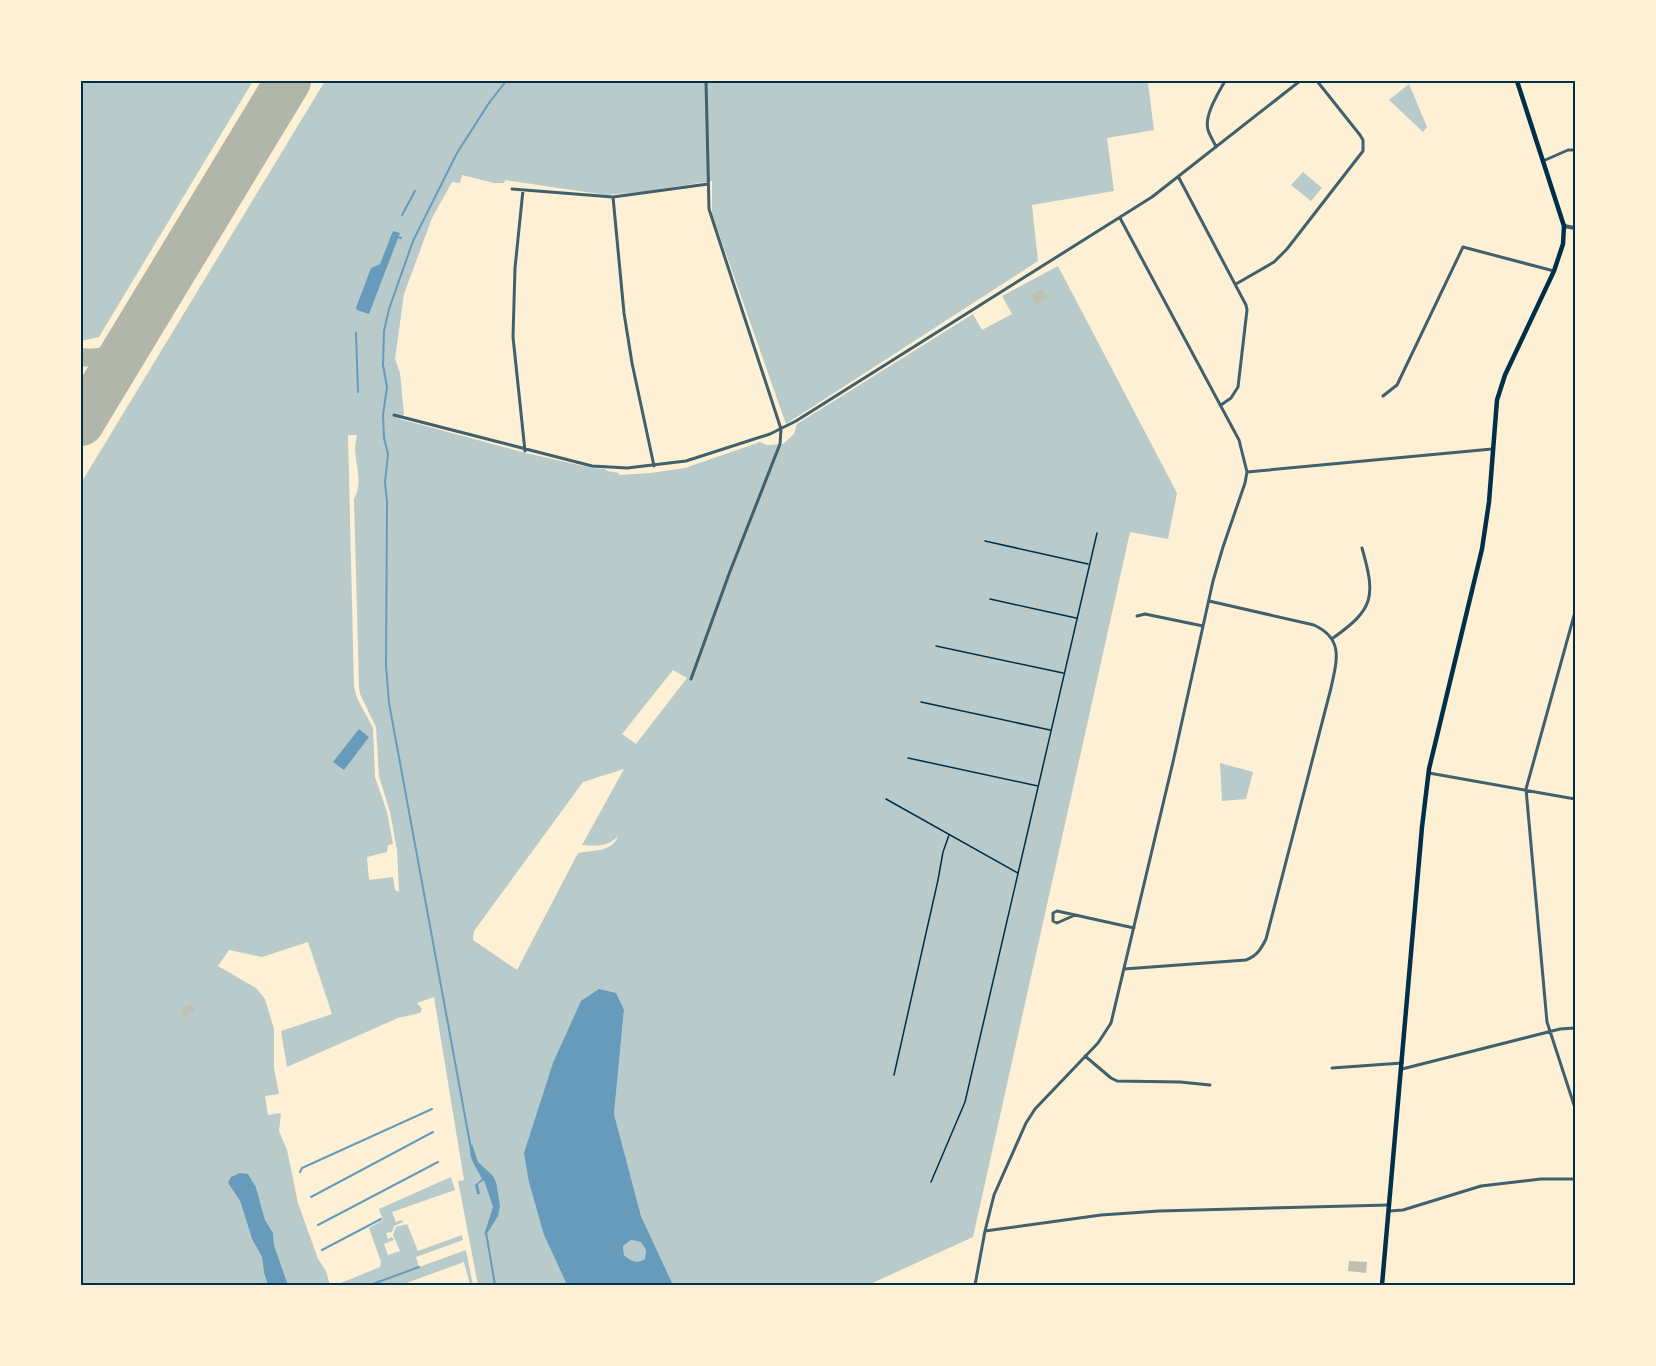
<svg xmlns="http://www.w3.org/2000/svg" width="1656" height="1366" viewBox="0 0 1656 1366" font-family="Commissioner,sans-serif">
<rect width="100%" height="100%" fill="#fdf0d5"/>
<path fill="#b9caca" fill-rule="evenodd" d="M 83,81 L 253,81 L 99,337 L 81,341 L 81,85 Z
M 325,81 L 1159,81 L 1148,83 L 1154,130 L 1107,138 L 1114,191 L 1032,205 L 1038,261 L 786,424 L 712,214 L 712,181 L 641,192 L 606,195 L 505,180 L 504,183 L 494,183 L 462,175 L 460,183 L 452,182 L 432,218 L 404,294 L 395,359 L 400,373 L 404,414 L 400,419 L 526,453 L 592,468 L 605,469 L 607,471 L 619,473 L 619,475 L 650,473 L 685,468 L 760,442 L 767,445 L 783,444 L 794,434 L 797,424 L 973,314 L 982,330 L 1012,314 L 1002,296 L 1058,266 L 1177,493 L 1168,539 L 1130,532 L 973,1237 L 868,1285 L 673,1285 L 641,1216 L 614,1114 L 624,1010 L 544,1235 L 567,1285 L 478,1285 L 458,1181 L 464,1180 L 434,997 L 417,1003 L 422,1009 L 420,1013 L 398,1018 L 287,1067 L 281,1031 L 332,1014 L 308,942 L 262,957 L 229,950 L 218,966 L 256,988 L 265,999 L 274,1029 L 274,1068 L 279,1094 L 265,1096 L 268,1115 L 281,1113 L 279,1131 L 287,1150 L 298,1203 L 318,1259 L 326,1271 L 330,1285 L 288,1285 L 274,1245 L 273,1233 L 265,1220 L 256,1187 L 248,1174 L 228,1183 L 240,1201 L 252,1239 L 262,1257 L 264,1273 L 268,1285 L 81,1285 L 81,483 ZM 348,435 L 357,435 C 356,440 355,445 355,450 C 356,466 363,484 354,499 L 359,687 L 360,694 L 376,727 L 379,776 L 390,812 L 397,850 L 399,892 L 395,890 L 393,877 L 369,880 L 367,857 L 387,852 L 388,845 L 393,844 L 387,812 L 375,777 L 373,728 L 357,698 L 354,687 ZM 673,670 L 687,678 L 636,744 L 622,734 ZM 624,769 L 582,845 C 597,846 608,847 618,836 C 613,852 593,850 578,853 L 517,970 L 473,940 L 474,931 L 583,782 Z
M 1409,84 L 1427,127 L 1423,132 L 1389,100 Z
M 1303,172 L 1322,188 L 1311,201 L 1291,185 Z
M 1220,763 L 1253,772 L 1246,799 L 1222,801 Z
M 451,1177 L 455,1190 L 392,1212 L 396,1222 L 402,1220 L 403,1222 L 394,1226 L 392,1232 L 386,1233 L 388,1239 L 392,1237 L 394,1240 L 384,1244 L 388,1255 L 400,1251 L 393,1235 L 396,1227 L 407,1224 L 418,1251 L 462,1235 L 463,1240 L 416,1257 L 419,1267 L 466,1250 L 473,1285 L 470,1285 L 464,1262 L 401,1285 L 336,1285 L 380,1267 L 381,1262 L 369,1228 L 383,1220 L 379,1209 Z
M 631,1240 L 641,1242 L 646,1250 L 645,1259 C 636,1264 631,1261 624,1255 L 623,1246 Z"/>
<path fill="#669bbc" fill-rule="evenodd" d="M 393,231 L 400,233 L 369,314 L 357,310 L 356,308 L 371,268 L 380,264 Z
M 359,729 L 369,737 L 344,770 L 333,762 Z
M 599,989 L 616,993 L 624,1010 L 614,1114 L 641,1216 L 673,1285 L 567,1285 L 544,1235 L 529,1182 L 524,1153 L 553,1063 L 581,1001 ZM 631,1240 L 641,1242 L 646,1250 L 645,1259 C 636,1264 631,1261 624,1255 L 623,1246 Z
M 472,1144 L 478,1162 L 493,1176 L 496,1182 L 500,1206 L 498,1216 L 488,1232 L 484,1235 L 493,1207 L 484,1180 L 478,1184 L 480,1194 L 477,1194 L 475,1185 L 482,1179 C 477,1167 466,1157 472,1144 Z
M 240,1173 L 248,1174 L 256,1187 L 265,1220 L 273,1233 L 274,1245 L 288,1285 L 268,1285 L 264,1273 L 262,1257 L 252,1239 L 240,1201 L 228,1183 L 231,1177 Z"/>
<g fill="none" stroke-linecap="round" stroke-linejoin="round">
<path stroke="#669bbc" stroke-width="2" d="M 402,215 L 415,191
M 398,237 L 401,238
M 356,333 L 358,392
M 471,1149 L 389,703 L 386,665 L 387,502 L 385,482 L 388,454 L 384,438 L 383,415 L 387,387 L 383,365 L 384,331 L 389,309 L 413,241 L 457,153 L 489,103 L 506,81
M 300,1172 L 302,1168 L 432,1109
M 311,1197 L 433,1132
M 318,1225 L 438,1162
M 486,1232 L 495,1285
M 322,1250 L 381,1219
M 370,1285 L 419,1267"/>
<path stroke="#b1b6ab" stroke-width="18" d="M 81,357 C 102,360 118,353 133,338"/>
<path stroke="#b1b6ab" stroke-width="46" d="M 81,423 L 288,81"/>
</g>
<path fill="#bec0b2" d="M 1042,289 L 1047,298 L 1036,304 L 1031,296 Z
M 190,1004 L 195,1010 L 185,1017 L 180,1010 Z
M 1349,1261 L 1367,1262 L 1366,1273 L 1348,1271 Z"/>
<g fill="none" stroke-linecap="round" stroke-linejoin="round">
<path stroke="#003049" stroke-width="1.5" d="M 985,541 L 1088,564
M 990,599 L 1076,618
M 936,646 L 1063,673
M 921,702 L 1050,730
M 908,758 L 1038,786
M 886,799 L 1018,873
M 894,1075 L 938,880 L 943,852 L 949,835
M 931,1182 L 965,1102 L 1097,533"/>
<path stroke="#3f606c" stroke-width="3" d="M 1216,147 C 1214,142 1210,136 1208,130 C 1204,115 1218,94 1225,81
M 1543,161 L 1568,150 L 1575,150
M 1179,178 L 1246,305 L 1247,310 L 1238,387 L 1231,398 L 1221,405
M 512,189 L 613,197 L 708,184
M 523,190 L 515,268 L 513,337 L 525,451
M 613,197 L 624,313 L 632,363 L 654,466
M 1236,284 L 1274,262 L 1287,249 L 1363,151 L 1363,140 L 1360,135 L 1317,81
M 1383,396 L 1397,385 L 1463,247 L 1554,271
M 394,415 L 592,466 L 627,468 L 686,461 L 770,434 L 796,421 L 1152,197 L 1300,81
M 1247,472 L 1492,449
M 1575,612 L 1526,789 L 1547,1022 L 1575,1108
M 1137,616 L 1145,614 L 1203,626
M 1333,638 C 1374,609 1376,597 1362,548
M 691,679 L 729,574 L 780,444 L 781,429 L 709,209 L 706,81
M 1429,773 L 1575,799
M 1075,915 L 1057,923 L 1053,921 L 1053,913 L 1057,911 L 1134,928
M 1124,969 L 1246,960 C 1257,956 1261,949 1266,939 L 1331,688 C 1337,660 1344,639 1314,625 L 1209,601
M 1085,1056 L 1111,1078 L 1117,1081 L 1180,1082 L 1210,1085
M 1332,1068 L 1402,1063
M 1402,1069 L 1560,1029 L 1575,1028
M 1389,1211 L 1403,1210 L 1481,1186 L 1541,1179 L 1575,1179
M 985,1231 L 1101,1215 L 1159,1211 L 1389,1205
M 975,1285 L 985,1231 L 994,1195 L 1026,1123 L 1035,1109 L 1098,1043 L 1111,1023 L 1173,762 L 1213,581 L 1223,547 L 1245,483 L 1247,472 L 1239,440 L 1120,218"/>
<path stroke="#3f606c" stroke-width="4" d="M 1564,226 L 1575,228"/>
<path stroke="#003049" stroke-width="4.5" d="M 1382,1285 L 1422,827 L 1429,769 L 1482,549 L 1489,502 L 1497,400 L 1505,375 L 1554,271 L 1563,244 L 1564,226 L 1517,81"/>
</g>
<rect width="1656" height="1366" fill="none" stroke="#fdf0d5" stroke-width="165"/>
<rect x="82" y="82" width="1492" height="1202" fill="none" stroke="#003049" stroke-width="2"/>
</svg>
